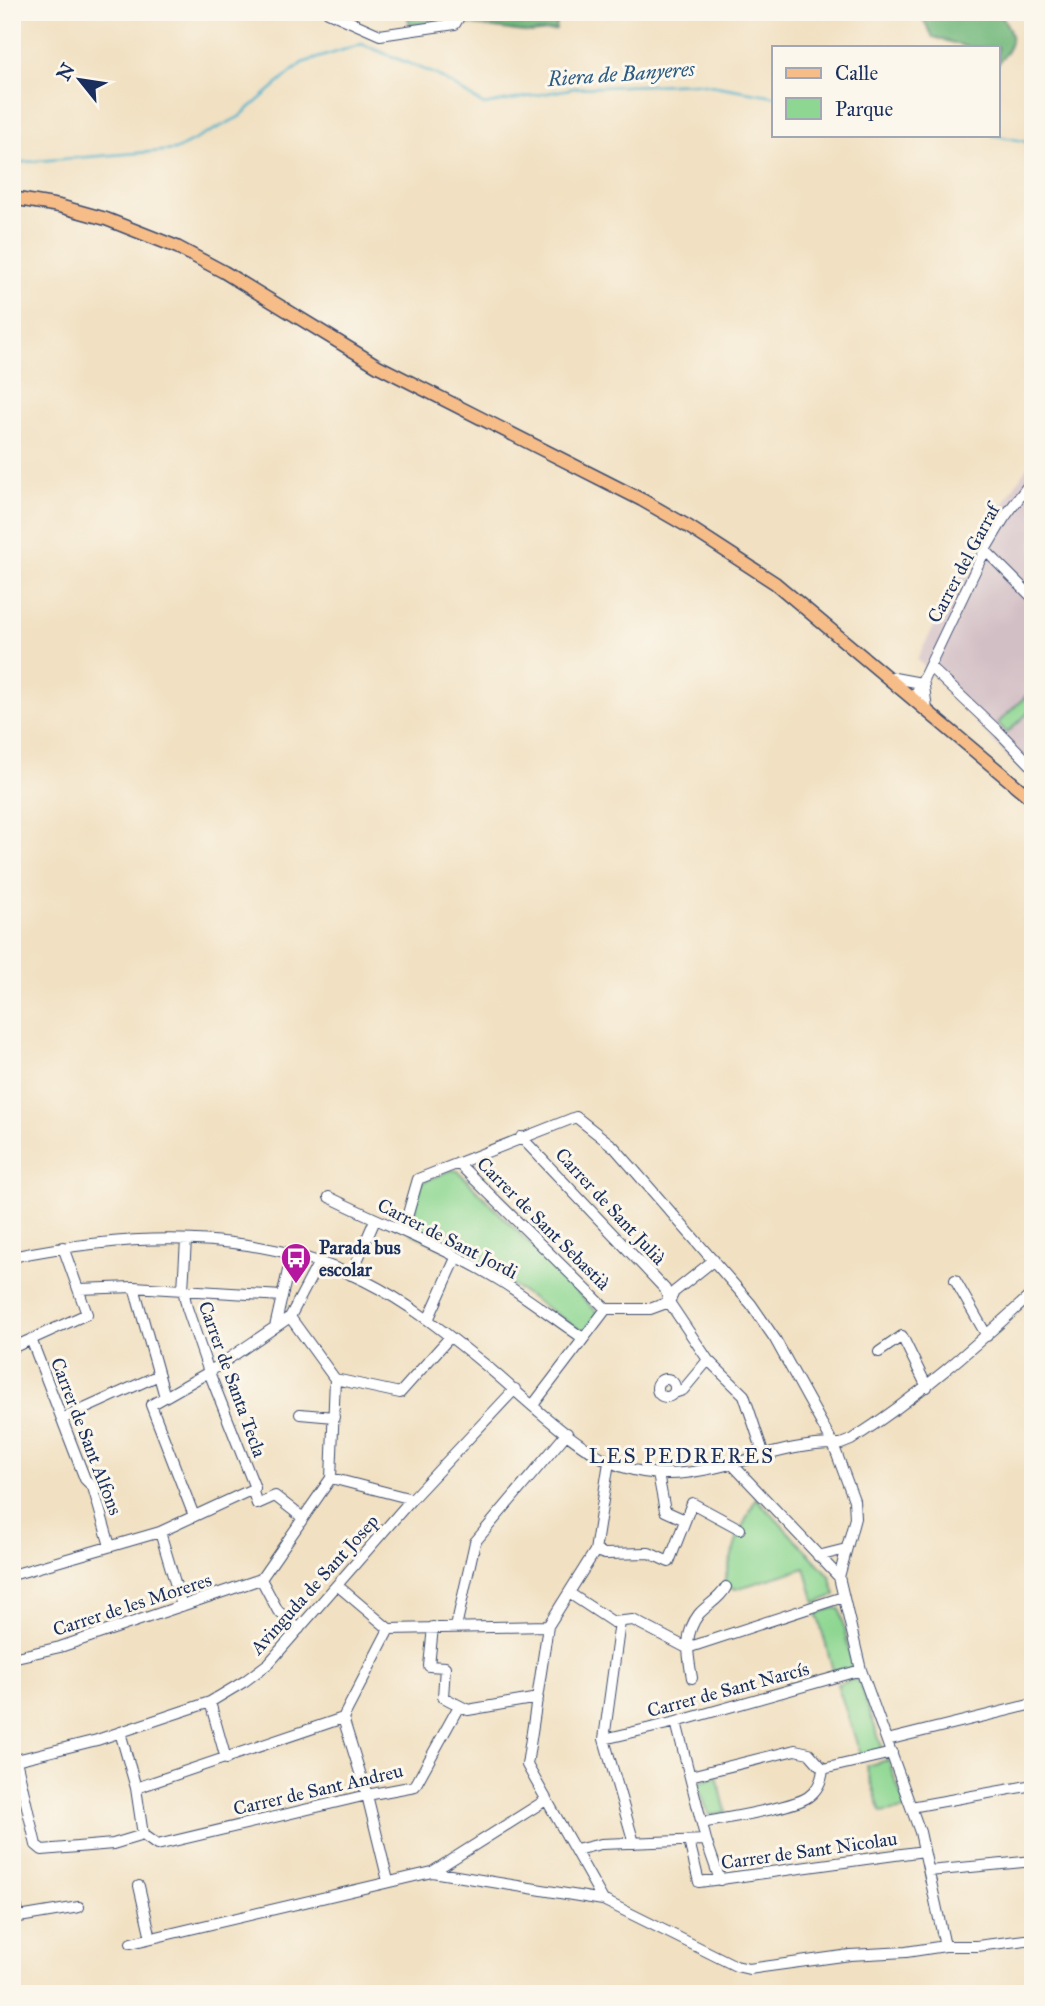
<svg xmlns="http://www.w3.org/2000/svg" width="1045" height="2006" viewBox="0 0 1045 2006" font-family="'IM FELL Great Primer',serif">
<rect width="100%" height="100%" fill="#fbf7ec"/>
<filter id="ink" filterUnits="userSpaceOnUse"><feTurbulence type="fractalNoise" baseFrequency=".0143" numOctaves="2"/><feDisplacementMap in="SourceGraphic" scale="14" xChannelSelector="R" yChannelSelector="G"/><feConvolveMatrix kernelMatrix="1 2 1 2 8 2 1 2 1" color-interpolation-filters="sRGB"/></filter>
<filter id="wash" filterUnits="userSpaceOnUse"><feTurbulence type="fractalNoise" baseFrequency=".00686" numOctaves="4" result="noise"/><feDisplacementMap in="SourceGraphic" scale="28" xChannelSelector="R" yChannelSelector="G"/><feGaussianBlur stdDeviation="1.57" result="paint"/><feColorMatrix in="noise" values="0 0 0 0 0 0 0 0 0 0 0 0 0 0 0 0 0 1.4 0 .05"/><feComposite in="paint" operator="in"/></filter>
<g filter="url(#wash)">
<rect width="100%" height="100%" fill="#f1e0c1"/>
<path fill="#d2bec5" d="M 1033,457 L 1033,784 L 917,659 L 971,556 Z"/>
<path fill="#8ed792" stroke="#548378" stroke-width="2" d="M 1033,689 L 1033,708 L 1007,733 L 998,723 Z
M 452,1170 L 458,1171 L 596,1311 L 597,1316 L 585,1330 L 581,1330 L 493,1273 L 411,1233 L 410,1228 L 422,1182 Z
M 756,1498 L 830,1576 L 836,1595 L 815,1603 L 805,1568 L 736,1589 L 723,1585 L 738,1536 Z
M 835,1608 L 840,1609 L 852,1665 L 850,1670 L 834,1674 L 817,1613 Z
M 855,1679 L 859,1682 L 882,1747 L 880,1751 L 861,1755 L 837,1684 Z
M 888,1760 L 906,1809 L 881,1813 L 866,1766 Z
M 717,1776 L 726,1812 L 709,1815 L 697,1783 Z"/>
<path fill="#72b87c" stroke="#46746d" stroke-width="2" d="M 406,12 L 549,12 L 557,22 L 556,30 L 531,33 L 452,22 L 410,25 Z
M 919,12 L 999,12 C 1015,36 1016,41 998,64 L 998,47 L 967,47 L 933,37 Z"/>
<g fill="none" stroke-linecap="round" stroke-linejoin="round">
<path stroke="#4db1cc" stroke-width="2.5" d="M 992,135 L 1033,143
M 12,163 L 175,150 L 239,117 L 302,63 L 362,44 L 437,75 L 484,105 L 575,88 L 698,83 L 774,96"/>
</g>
</g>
<g filter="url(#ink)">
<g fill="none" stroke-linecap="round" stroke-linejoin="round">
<g stroke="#3b4a6d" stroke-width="12">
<path id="minor" d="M 328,12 L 380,35 L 455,24 L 462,12
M 985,550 L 1033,598
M 930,667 L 1000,733 L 1033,767
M 889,677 L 921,683
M 923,679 L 927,709
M 914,698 L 985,550 L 1004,518 L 1033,479
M 521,1137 L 665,1289 L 669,1302 L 708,1360 L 744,1395 L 764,1455
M 458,1163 L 606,1309
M 329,1197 C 385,1225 445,1247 499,1280 C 528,1298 555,1319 583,1338
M 403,1231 L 418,1179 L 576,1117 L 614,1147 L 751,1304 L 775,1339 L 833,1444 L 854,1500 L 855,1518 L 839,1577 L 861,1670 L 920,1832 L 945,1946
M 12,1257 C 129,1233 255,1227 365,1281 C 409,1303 446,1333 483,1363 C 521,1394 577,1452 623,1467 C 697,1492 767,1441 841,1444 L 851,1440 C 918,1397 975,1346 1033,1293
M 351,1275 L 375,1220
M 955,1280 L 987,1336
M 134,1287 L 165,1397
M 79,1289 L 134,1287 L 282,1296
M 428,1320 L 456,1258
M 275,1327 L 292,1253
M 31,1339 L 85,1479 L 93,1487 L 110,1546
M 12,1348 L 87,1314 L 63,1247
M 879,1352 L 902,1336 L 927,1387
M 335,1379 L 400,1393 L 450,1337
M657 1388a9 9 0 1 1 18 0a9 9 0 1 1-18 0Z
M 674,1393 L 683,1390 L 708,1360
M 533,1405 L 606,1309 L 650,1309 L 669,1302 L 674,1292 L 714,1260
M 300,1414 L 334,1417
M 62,1419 L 159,1375
M 732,1464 L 839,1577
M 658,1474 L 665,1511 L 685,1520
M 331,1478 L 412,1499
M 252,1489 L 257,1504 L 275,1496 L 303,1518
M 194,1516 L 151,1405 L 209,1372 L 290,1317 L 319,1262
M 160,1532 L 182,1606
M 595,1551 L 605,1554 L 649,1553 L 669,1562 L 692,1503 L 740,1529
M 818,1556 L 846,1549
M 12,1575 L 160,1532 L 255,1488 L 209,1372 L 187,1308 L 183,1289 L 186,1240
M 261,1579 L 331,1478 L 335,1379 L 290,1317
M 261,1579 L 278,1611 L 299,1629
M 338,1586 L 389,1629 L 548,1626
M 569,1593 L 613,1622 L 633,1620 L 687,1648
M 620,1622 L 604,1739 L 634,1843
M 433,1627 L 429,1666 L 445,1667 L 443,1697 L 468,1710 L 538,1698
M 456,1627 L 475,1542 L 567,1433
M 687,1648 L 843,1597
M 12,1658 L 60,1647 L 261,1579
M 692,1678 C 688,1654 683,1635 699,1614 C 708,1604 720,1599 726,1587
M 210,1702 L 226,1759
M 343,1718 L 367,1795 L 388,1881
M 676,1722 L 706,1840 L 720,1880
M 120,1732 L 136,1788 L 143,1835
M 604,1739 L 676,1722 L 861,1670
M 887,1740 L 1033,1704
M 16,1760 L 36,1845 L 42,1850 L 113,1844 L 143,1835
M 12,1761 L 97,1740 L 210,1702 L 245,1681 L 269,1663 L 410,1501 L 515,1389
M 823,1769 L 892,1753
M 690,1776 L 795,1750 L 809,1753 L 823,1769
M 136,1788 L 343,1718 L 389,1629
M 911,1807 L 1033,1785
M 702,1823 C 725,1818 792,1808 808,1797 C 818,1790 822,1781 823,1769
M 143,1835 L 157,1845 L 367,1795 L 415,1786 L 459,1706
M 689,1841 L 699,1882 L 924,1851
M 576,1850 L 601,1844 L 706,1840
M 929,1871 L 1033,1861
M 432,1872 L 546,1800
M 139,1886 L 151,1938
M 12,1888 L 19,1917 L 79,1907
M 603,1900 L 527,1765 L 548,1626 L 595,1551 L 609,1462
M 131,1943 L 432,1872 L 603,1900 L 736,1966 L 749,1969 L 850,1955 L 906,1952 L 945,1946 L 977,1946 L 1033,1939"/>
</g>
<g stroke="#3b4a6d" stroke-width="15">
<path id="major" d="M 12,198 L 59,206 L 106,219 L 177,247 L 224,272 L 378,366 L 642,500 L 689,527 L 775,583 L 1033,800"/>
</g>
<use href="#minor" stroke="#fff" stroke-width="10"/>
<use href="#major" stroke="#f7bd88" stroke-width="12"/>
</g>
</g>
<defs>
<g id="bus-pin" transform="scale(1.575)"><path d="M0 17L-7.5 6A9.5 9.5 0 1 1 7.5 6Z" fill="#b5179e" stroke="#fbf7ec"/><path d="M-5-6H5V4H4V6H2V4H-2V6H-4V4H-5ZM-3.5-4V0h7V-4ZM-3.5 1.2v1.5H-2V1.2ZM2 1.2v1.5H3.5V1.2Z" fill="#fff"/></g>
</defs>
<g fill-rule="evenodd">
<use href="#bus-pin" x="296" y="1258"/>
</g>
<g text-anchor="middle" stroke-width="6" stroke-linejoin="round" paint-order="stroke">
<g font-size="19" fill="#1b2f5e" stroke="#fbf7ec">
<text transform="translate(963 563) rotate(-62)" y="7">Carrer del Garraf</text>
<text transform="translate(611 1206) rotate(47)" y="7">Carrer de Sant Julià</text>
<text transform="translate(544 1223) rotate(45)" y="7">Carrer de Sant Sebastià</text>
<text transform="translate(448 1238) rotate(27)" y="7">Carrer de Sant Jordi</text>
<text transform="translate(233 1379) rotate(70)" y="7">Carrer de Santa Tecla</text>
<text transform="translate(87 1436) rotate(69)" y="7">Carrer de Sant Alfons</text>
<text transform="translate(314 1584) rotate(-48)" y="7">Avinguda de Sant Josep</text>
<text transform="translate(132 1604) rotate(-18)" y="7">Carrer de les Moreres</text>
<text transform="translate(728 1689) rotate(-15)" y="7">Carrer de Sant Narcís</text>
<text transform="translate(318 1789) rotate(-13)" y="7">Carrer de Sant Andreu</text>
<text transform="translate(809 1850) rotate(-8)" y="7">Carrer de Sant Nicolau</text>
</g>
<g font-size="19" font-weight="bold" fill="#1b2f5e" stroke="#fbf7ec" text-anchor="start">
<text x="319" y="1254">Parada bus<tspan x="319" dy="22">escolar</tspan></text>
</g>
<g font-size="21" font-style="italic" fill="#2c5c84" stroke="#fbf7ec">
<text transform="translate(621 74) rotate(-4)" y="7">Riera de Banyeres</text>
</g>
<g font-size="21" letter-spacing="2" fill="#1b2f5e" stroke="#fbf7ec">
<text x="682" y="1463">LES PEDRERES</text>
</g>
</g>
<rect width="1045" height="2006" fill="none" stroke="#fbf7ec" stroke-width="42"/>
<rect x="772" y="46" width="228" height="91" fill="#fbf7ec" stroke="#a1a7b3" stroke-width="2"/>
<rect x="786" y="68" width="35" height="10" fill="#f7bd88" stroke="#a1a7b3" stroke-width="2"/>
<text x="835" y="80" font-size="21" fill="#1b2f5e">Calle</text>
<rect x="786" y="98" width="35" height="21" fill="#8ed792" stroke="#a1a7b3" stroke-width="2"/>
<text x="835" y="116" font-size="21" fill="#1b2f5e">Parque</text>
<g transform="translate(80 80) rotate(300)" stroke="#fbf7ec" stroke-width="5" paint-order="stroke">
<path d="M0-5L12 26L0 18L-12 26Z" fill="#1b2f5e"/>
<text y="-10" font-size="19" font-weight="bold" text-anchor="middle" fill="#1b2f5e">N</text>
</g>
</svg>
